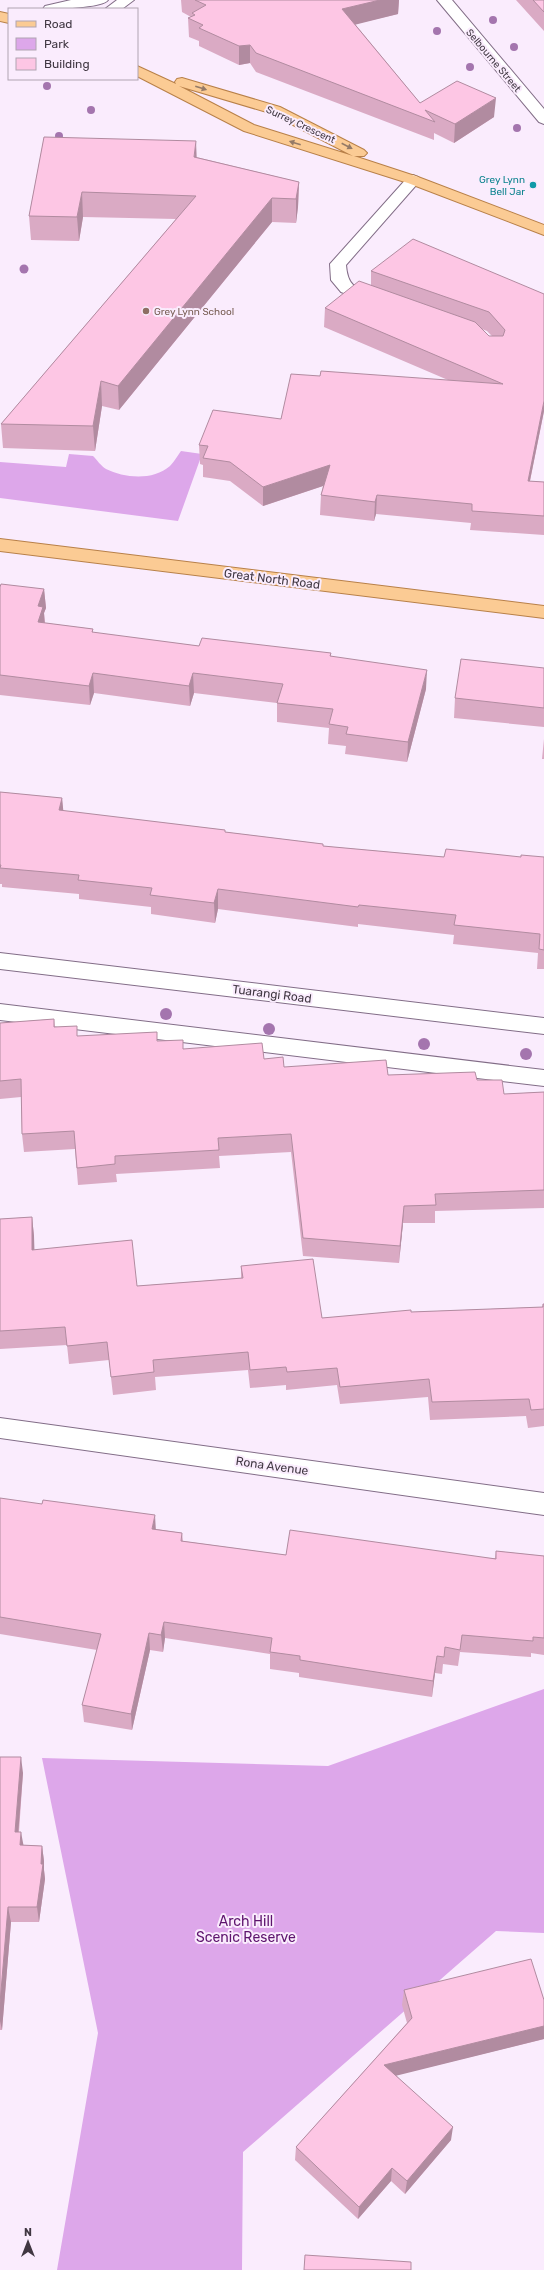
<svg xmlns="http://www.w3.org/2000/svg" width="544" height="2270" viewBox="0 0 544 2270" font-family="Rubik,sans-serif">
<rect width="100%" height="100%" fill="#faecfd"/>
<path fill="#dda7ea" d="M 181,451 L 202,454 L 178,521 L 0,498 L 0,462 L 66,467 L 69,454 L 93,456 C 97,460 101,466 106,469 C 124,478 153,481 170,466 C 174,462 178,455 181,451 Z
M 544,1689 L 544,1933 L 496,1931 L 243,2152 L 242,2270 L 57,2270 L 98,2033 L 42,1758 L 328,1766 Z"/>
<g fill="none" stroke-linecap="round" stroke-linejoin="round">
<g stroke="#826d87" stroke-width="2">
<path id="minor" d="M 71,0 L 108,0 C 103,8 54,9 43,9 L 45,6 Z
M 117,0 L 134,0 L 122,9 L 105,9 Z
M 437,0 L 452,0 L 544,109 L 544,124 L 539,122 Z
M 413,175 L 418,177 L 421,180 L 418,183 L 346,265 C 348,291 360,288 382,297 L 384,300 L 382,303 L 376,305 L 341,292 L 331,280 L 330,264 L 408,177 Z
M 0,953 L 544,1018 L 544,1034 L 0,969 Z
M 0,1004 L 544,1070 L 544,1086 L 0,1020 Z
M 0,1418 L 544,1493 L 544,1515 L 0,1438 Z"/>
</g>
<g stroke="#b88049" stroke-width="2">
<path id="major" d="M 0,12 L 9,14 L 9,23 L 0,21 Z
M 137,66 L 176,84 L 175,82 L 177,79 L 182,78 L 280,107 L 364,150 L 367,153 L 364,156 L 354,156 L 418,177 L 544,225 L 544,235 L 408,183 L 244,131 L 137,76 ZM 179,86 L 270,113 L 353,156 L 254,125 Z
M 0,539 L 544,606 L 544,618 L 0,551 Z"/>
</g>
<use href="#minor" fill="#fff" fill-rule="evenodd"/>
<use href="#major" fill="#fbcb94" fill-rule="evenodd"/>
</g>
<g fill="#a475ae">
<circle cx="493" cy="20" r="4"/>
<circle cx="437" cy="31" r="4"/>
<circle cx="514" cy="47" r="4"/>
<circle cx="470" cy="67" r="4"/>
<circle cx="47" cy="86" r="4"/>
<circle cx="91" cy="110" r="4"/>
<circle cx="517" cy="128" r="4"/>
<circle cx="59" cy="136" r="4"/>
<circle cx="24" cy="269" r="4.5"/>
<circle cx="166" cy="1014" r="6"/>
<circle cx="269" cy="1029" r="6"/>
<circle cx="424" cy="1044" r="6"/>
<circle cx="526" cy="1054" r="6"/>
</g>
<path fill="#daaac4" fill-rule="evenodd" d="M 181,0 L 399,0 L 398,14 L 355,24 L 420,103 L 494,117 L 454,143 L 434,133 L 434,140 L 256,72 L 250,63 L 239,65 L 199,46 L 199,41 L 189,37 L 188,18 L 191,17 L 182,12 Z
M 516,0 L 544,0 L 544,31 Z
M 44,137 L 196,157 L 299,182 L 298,207 L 296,223 L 272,222 L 119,410 L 102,406 L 95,451 L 3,448 L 1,424 L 176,219 L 83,217 L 79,241 L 31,240 L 29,216 Z
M 371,271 L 544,294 L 544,411 L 530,481 L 544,482 L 544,535 L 470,530 L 471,523 L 376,514 L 374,521 L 320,515 L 321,495 L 323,486 L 263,506 L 230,481 L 203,477 L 203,465 L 200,464 L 199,445 L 281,419 L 320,376 L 448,380 L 324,327 L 325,308 L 371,285 ZM 482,329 L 487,331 L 492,336 L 489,336 Z
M 0,587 L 44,589 L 46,608 L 44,613 L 45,623 L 93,629 L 93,633 L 199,646 L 331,653 L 331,656 L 426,689 L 407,762 L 345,754 L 346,746 L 328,744 L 329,728 L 277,722 L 277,703 L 194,693 L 190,706 L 94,693 L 90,705 L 0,695 Z
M 544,668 L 544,727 L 454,718 L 455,698 Z
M 544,739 L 544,759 L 542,759 Z
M 0,792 L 62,798 L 63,811 L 225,830 L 225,832 L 323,844 L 323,846 L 444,857 L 544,857 L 544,969 L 537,969 L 538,953 L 453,944 L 454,935 L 358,924 L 358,927 L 218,909 L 215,923 L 151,914 L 151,907 L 79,899 L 79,894 L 2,887 L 2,884 L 0,884 Z
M 54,1019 L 55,1027 L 77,1036 L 157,1041 L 183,1049 L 264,1059 L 284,1067 L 388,1075 L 477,1080 L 504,1094 L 544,1092 L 544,1208 L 435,1211 L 435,1223 L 403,1223 L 399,1263 L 303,1256 L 291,1152 L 219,1156 L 220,1168 L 116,1174 L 117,1182 L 78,1185 L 75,1149 L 24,1152 L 22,1134 L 21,1097 L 0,1099 L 0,1023 Z
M 32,1217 L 34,1236 L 34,1250 L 137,1286 L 241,1278 L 241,1266 L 322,1318 L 411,1312 L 542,1307 L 543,1304 L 544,1304 L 544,1426 L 528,1428 L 526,1416 L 430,1420 L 428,1397 L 340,1404 L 337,1385 L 286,1390 L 286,1385 L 250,1388 L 248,1370 L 155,1377 L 156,1390 L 113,1395 L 109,1360 L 69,1364 L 67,1345 L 0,1349 L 0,1219 Z
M 0,1498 L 156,1529 L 182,1533 L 183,1541 L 286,1555 L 495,1558 L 496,1551 L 544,1556 L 544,1655 L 531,1653 L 531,1657 L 460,1652 L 458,1666 L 443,1664 L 442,1674 L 435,1673 L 432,1697 L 299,1677 L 299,1673 L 270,1669 L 270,1654 L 165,1638 L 163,1652 L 150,1650 L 132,1730 L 84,1722 L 82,1705 L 97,1650 L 0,1634 Z
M 0,1757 L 23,1773 L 19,1832 L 23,1845 L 42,1846 L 44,1861 L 44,1870 L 45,1879 L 39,1922 L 11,1922 L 2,2030 L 0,2030 Z
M 404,1990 L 544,2000 L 544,2039 L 396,2075 L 451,2140 L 405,2194 L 391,2181 L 358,2219 L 295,2160 L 296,2147 L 407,2023 L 402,2005 Z"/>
<path fill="#b18ba0" d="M 380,0 L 399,0 L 398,14 L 342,28 L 342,9 Z
M 250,45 L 250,63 L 239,65 L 239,46 Z
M 496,98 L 494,117 L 454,143 L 455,124 Z
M 196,141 L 197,165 L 194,157 Z
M 299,182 L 298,207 L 296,223 L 296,199 Z
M 82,192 L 83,217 L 79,241 L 77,217 Z
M 272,198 L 272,222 L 119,410 L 118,386 Z
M 101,381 L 102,406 L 95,451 L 93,426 Z
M 544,401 L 544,411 L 526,500 L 528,481 Z
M 330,465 L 329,484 L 263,506 L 263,487 Z
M 377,495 L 376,514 L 374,521 L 375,502 Z
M 44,589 L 46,608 L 44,613 L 45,627 L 38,622 L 38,606 Z
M 427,670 L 426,689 L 407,762 L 408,742 Z
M 93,673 L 94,693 L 90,705 L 89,686 Z
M 193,673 L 194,693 L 190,706 L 189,686 Z
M 62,798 L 64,817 L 59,810 Z
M 218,889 L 218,909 L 215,923 L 214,903 Z
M 404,1206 L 403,1223 L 399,1263 L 400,1246 Z
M 32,1217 L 34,1236 L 35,1268 L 32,1250 Z
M 155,1515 L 156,1532 L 152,1529 Z
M 164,1622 L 165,1638 L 163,1652 L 161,1635 Z
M 149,1633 L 150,1650 L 132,1730 L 131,1714 Z
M 437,1656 L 435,1673 L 432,1697 L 433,1681 Z
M 21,1757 L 23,1773 L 17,1848 L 15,1832 Z
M 21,1832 L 24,1848 L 20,1845 Z
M 42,1846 L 44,1861 L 44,1870 L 45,1879 L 39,1922 L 37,1907 Z
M 8,1907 L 11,1922 L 2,2030 L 0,2021 L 0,2003 Z
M 544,2026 L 544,2039 L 383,2079 L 384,2065 Z
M 453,2127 L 451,2140 L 405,2194 L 407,2181 Z
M 392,2168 L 391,2181 L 358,2219 L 359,2207 Z"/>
<path fill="#fdc6e4" stroke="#b18ba0" d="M 195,0 L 380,0 L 342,9 L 420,103 L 457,81 L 496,98 L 455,124 L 425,110 L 435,122 L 256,53 L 250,45 L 239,46 L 199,28 L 203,25 L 188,18 L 195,15 L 192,13 L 206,5 Z
M 533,0 L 544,0 L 544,12 Z
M 44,137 L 196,141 L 194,157 L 299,182 L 296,199 L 272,198 L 118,386 L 101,381 L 93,426 L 1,424 L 196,196 L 82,192 L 77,217 L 29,216 Z
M 413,239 L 544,294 L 544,401 L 528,481 L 544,482 L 544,516 L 472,511 L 472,504 L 377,495 L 375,502 L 321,495 L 330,465 L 263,487 L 230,462 L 203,458 L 208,446 L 199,445 L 213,410 L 281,419 L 291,374 L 320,376 L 321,371 L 503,384 L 325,308 L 359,281 L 475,322 L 489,336 L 503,336 L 505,330 L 489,312 L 371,271 Z
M 1,584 L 44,589 L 38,606 L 43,607 L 38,622 L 93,629 L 92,632 L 199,646 L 202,638 L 331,653 L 330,656 L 427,670 L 408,742 L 346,734 L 348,727 L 329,724 L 333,709 L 277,703 L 283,684 L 193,673 L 189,686 L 93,673 L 89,686 L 0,675 L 0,587 Z
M 461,659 L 544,668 L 544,708 L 455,698 Z
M 0,792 L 62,798 L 59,810 L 225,830 L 225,832 L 323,844 L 323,846 L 444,857 L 446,849 L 521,857 L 521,855 L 544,857 L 544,950 L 539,949 L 540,934 L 454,925 L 456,915 L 359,905 L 358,907 L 218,889 L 214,903 L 150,895 L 152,888 L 78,880 L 79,875 L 0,868 L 1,865 L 0,865 Z
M 54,1019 L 54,1027 L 77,1026 L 77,1036 L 157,1032 L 157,1041 L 183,1040 L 183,1049 L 262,1043 L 264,1059 L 283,1057 L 284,1067 L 386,1060 L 388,1075 L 475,1072 L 477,1080 L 502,1080 L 504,1094 L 544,1092 L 544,1190 L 435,1194 L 436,1205 L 404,1206 L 400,1246 L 303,1238 L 291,1134 L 218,1138 L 219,1150 L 115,1156 L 115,1164 L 77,1168 L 74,1131 L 22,1134 L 21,1079 L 0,1081 L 0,1023 Z
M 32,1217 L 32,1250 L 132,1240 L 137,1286 L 243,1278 L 241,1266 L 313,1259 L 322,1318 L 411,1310 L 411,1312 L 543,1307 L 543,1304 L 544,1304 L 544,1409 L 531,1410 L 529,1399 L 432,1402 L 429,1379 L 340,1387 L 337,1368 L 287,1372 L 286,1367 L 250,1370 L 248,1352 L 153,1360 L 154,1372 L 111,1377 L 107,1342 L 67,1346 L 65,1327 L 0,1331 L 0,1219 Z
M 0,1498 L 42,1504 L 43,1500 L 155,1515 L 152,1529 L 182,1533 L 181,1541 L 286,1555 L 290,1530 L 496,1559 L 496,1551 L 544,1556 L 544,1638 L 533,1637 L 533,1641 L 462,1635 L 460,1650 L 445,1647 L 444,1657 L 437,1656 L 433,1681 L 300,1660 L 300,1656 L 270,1652 L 272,1638 L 164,1622 L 161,1635 L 149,1633 L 131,1714 L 82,1705 L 101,1634 L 0,1617 Z
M 0,1757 L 21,1757 L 15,1832 L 21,1832 L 20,1845 L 42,1846 L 41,1864 L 43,1864 L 37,1907 L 8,1907 L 0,2003 Z
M 531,1959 L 544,2000 L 544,2026 L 384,2065 L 453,2127 L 407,2181 L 392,2168 L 359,2207 L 296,2147 L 412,2018 L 404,1990 Z
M 305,2255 L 411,2262 L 411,2270 L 304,2270 Z"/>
<defs><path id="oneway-solid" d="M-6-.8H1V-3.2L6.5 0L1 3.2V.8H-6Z"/></defs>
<g fill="#947a67">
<use href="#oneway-solid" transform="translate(201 88) rotate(17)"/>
<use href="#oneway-solid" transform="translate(295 143) rotate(-162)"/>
<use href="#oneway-solid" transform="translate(347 146) rotate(27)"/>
</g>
<circle fill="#0f9aa8" stroke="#faecfd" stroke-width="1.5" cx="533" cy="185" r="4"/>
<circle fill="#8d6e63" stroke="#faecfd" stroke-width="1.5" cx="146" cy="311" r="4"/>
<g text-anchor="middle" stroke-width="4" stroke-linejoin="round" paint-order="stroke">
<g font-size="10" fill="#403742" stroke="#faecfd">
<text transform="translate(494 60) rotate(50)" y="4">Selbourne Street</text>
<text transform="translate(301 124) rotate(25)" y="4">Surrey Crescent</text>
</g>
<g font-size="10" fill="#0d838f" stroke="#faecfd" text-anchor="end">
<text x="525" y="183">Grey Lynn<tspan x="525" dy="12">Bell Jar</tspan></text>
</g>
<g font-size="10" fill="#785e54" stroke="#faecfd" text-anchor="start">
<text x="154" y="315">Grey Lynn School</text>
</g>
<g font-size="12" fill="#403742" stroke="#faecfd">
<text transform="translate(272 579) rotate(7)" y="4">Great North Road</text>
<text transform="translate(272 994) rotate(7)" y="4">Tuarangi Road</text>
<text transform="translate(272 1466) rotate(8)" y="4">Rona Avenue</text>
</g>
<g font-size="14" fill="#5e146e" stroke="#faecfd">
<text x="246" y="1926">Arch Hill<tspan x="246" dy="16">Scenic Reserve</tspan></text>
</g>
</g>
<rect x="8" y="8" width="130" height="72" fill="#faecfd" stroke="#b0a4b2"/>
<rect x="16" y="21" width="20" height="6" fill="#fbcb94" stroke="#b0a4b2"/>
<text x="44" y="28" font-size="12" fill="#403742">Road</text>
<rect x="16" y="38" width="20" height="12" fill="#dda7ea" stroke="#b0a4b2"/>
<text x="44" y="48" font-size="12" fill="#403742">Park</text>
<rect x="16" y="58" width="20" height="12" fill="#fdc6e4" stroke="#b0a4b2"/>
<text x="44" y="68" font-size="12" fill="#403742">Building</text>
<g transform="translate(28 2242)" stroke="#faecfd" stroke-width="3" paint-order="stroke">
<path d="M0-3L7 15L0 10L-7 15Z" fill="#403742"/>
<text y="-6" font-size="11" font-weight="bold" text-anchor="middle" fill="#403742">N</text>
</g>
</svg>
